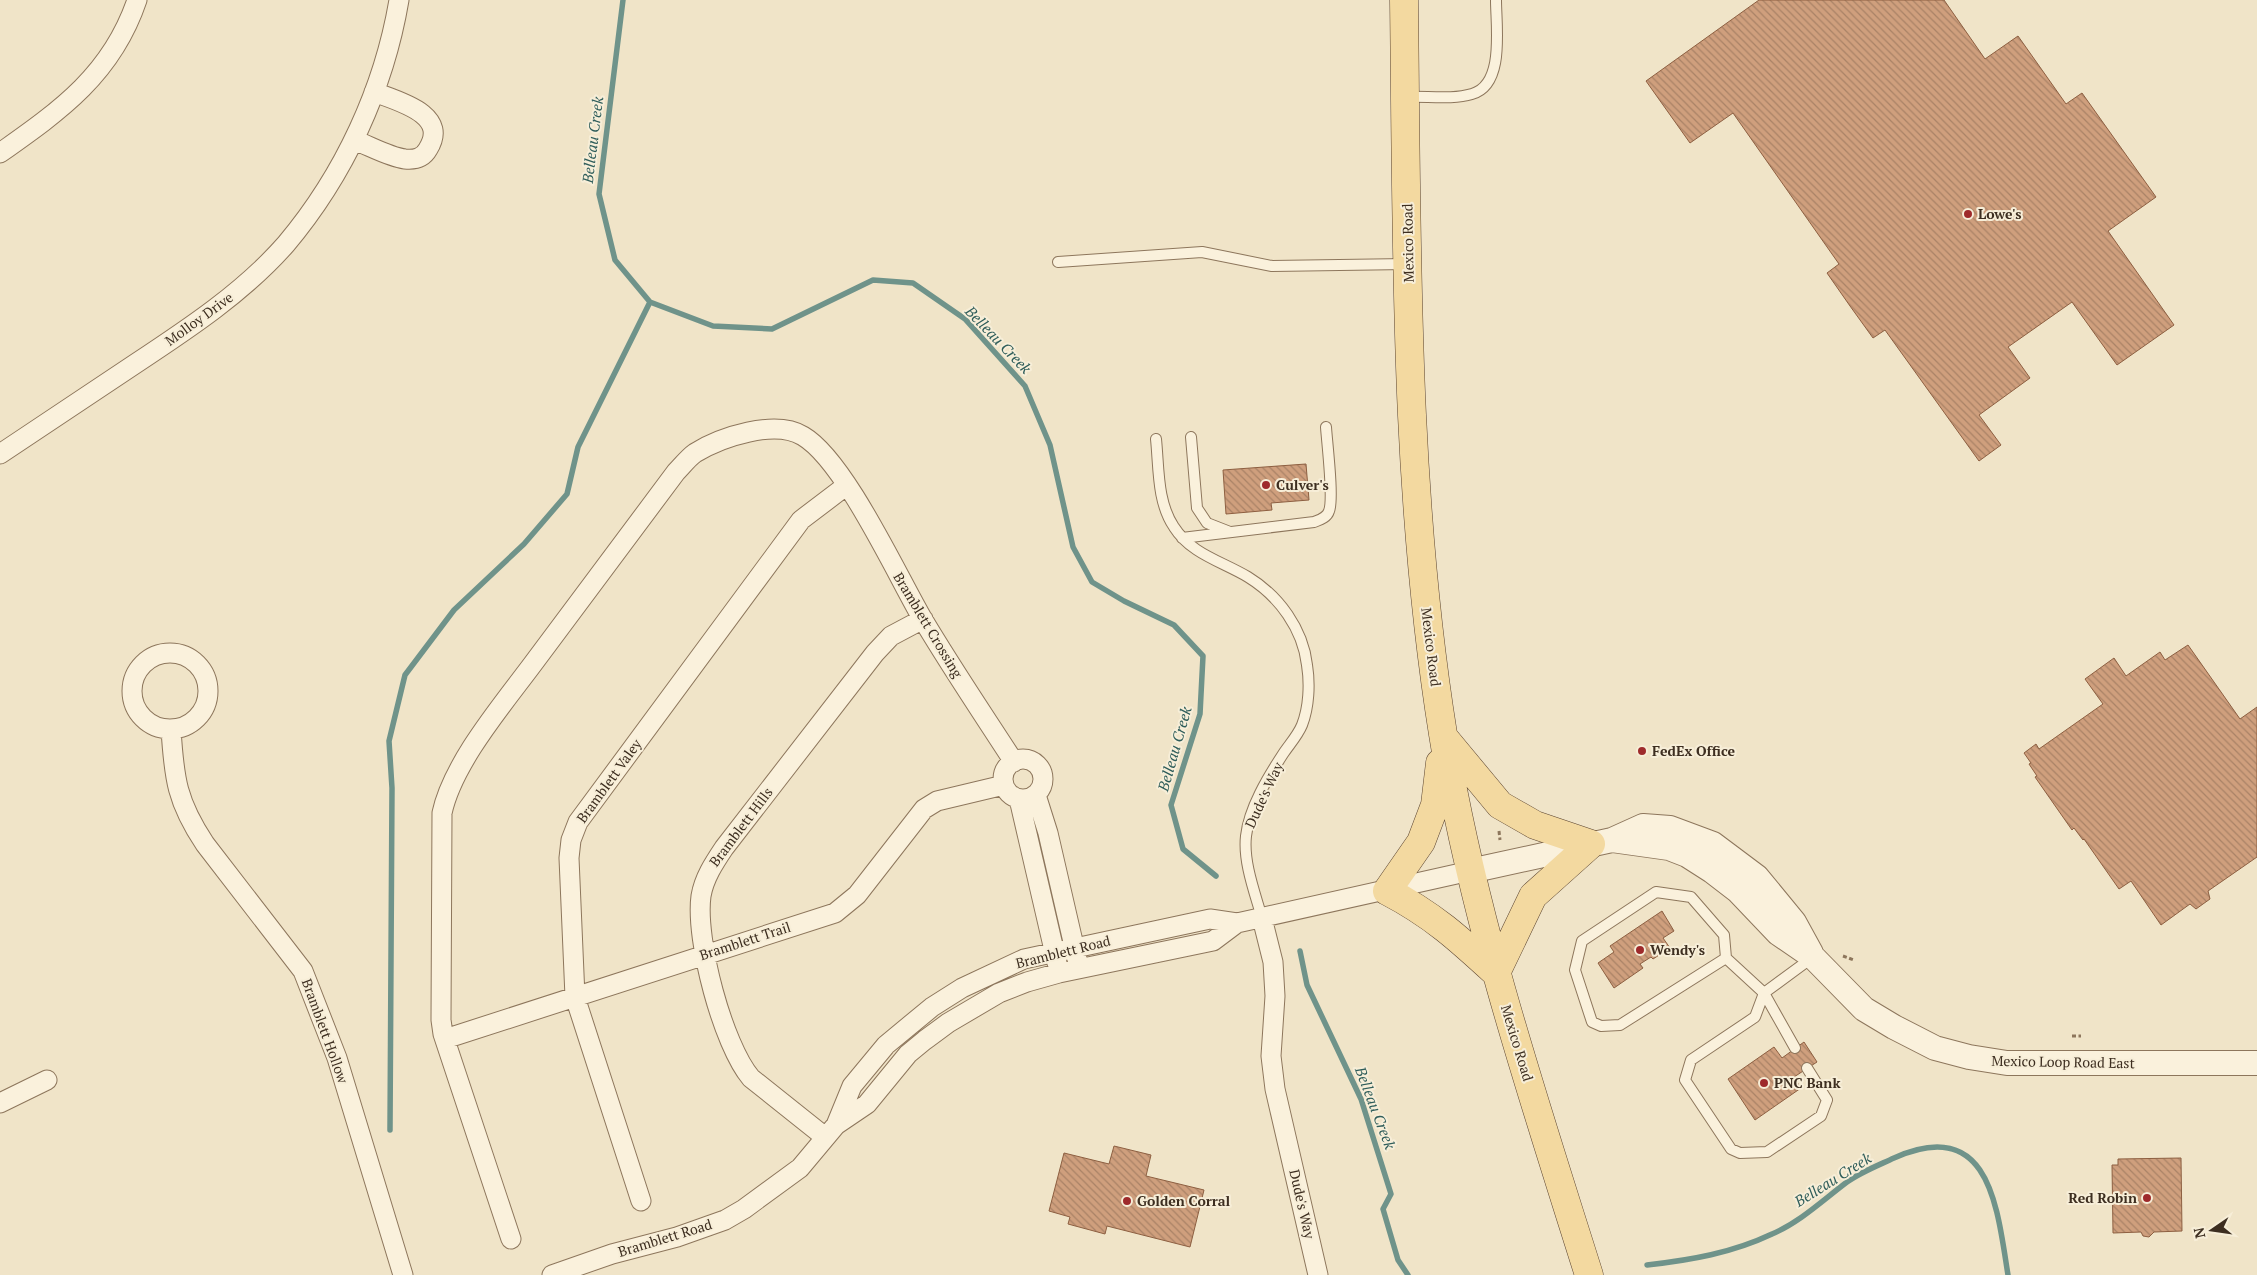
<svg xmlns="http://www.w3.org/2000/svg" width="2257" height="1275" viewBox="0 0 2257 1275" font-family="'PT Serif',serif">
<defs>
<pattern id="building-back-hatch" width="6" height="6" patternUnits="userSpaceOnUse" patternTransform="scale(1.25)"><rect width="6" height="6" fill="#cf9f7d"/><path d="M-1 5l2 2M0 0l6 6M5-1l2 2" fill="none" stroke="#a98266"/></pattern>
</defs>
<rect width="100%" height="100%" fill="#f0e4c8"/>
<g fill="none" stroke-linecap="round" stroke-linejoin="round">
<path stroke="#6f938a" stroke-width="5.5" d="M 623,0 L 599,194 L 615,260 L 650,302 L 713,326 L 772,329 L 873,280 L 913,283 L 965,319 L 1025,386 L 1050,445 L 1073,547 L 1092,582 L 1124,601 L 1174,625 L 1203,656 L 1200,714 L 1171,805 L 1183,849 L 1216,876
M 1300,951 L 1307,985 L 1361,1099 L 1391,1194 L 1383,1209 L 1398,1260 L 1408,1275
M 390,1130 L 392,788 L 389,741 L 405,675 L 454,610 L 524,544 L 567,494 L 578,447 L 650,302
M 1647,1265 C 1691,1260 1732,1253 1772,1234 C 1800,1222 1823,1200 1847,1182 C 1861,1172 1879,1165 1894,1158 C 1990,1115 1997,1207 2008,1275"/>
</g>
<path fill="url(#building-back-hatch)" stroke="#8d5f41" d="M 1759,0 L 1944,0 L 1985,59 L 2018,36 L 2066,104 L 2082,93 L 2156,197 L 2108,231 L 2174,325 L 2117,365 L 2072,302 L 2008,347 L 2030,378 L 1979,415 L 2001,445 L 1979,461 L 1885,330 L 1873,338 L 1850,306 L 1827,273 L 1839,264 L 1733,113 L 1690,143 L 1646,81 Z
M 1306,464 L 1309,500 L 1271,503 L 1272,510 L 1226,514 L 1223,470 Z
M 2188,645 L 2240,719 L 2257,707 L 2257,857 L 2208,891 L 2210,899 L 2196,909 L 2190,904 L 2161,925 L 2131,881 L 2119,889 L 2084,839 L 2083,840 L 2074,828 L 2072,830 L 2035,777 L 2037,776 L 2029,764 L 2031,763 L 2024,753 L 2036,744 L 2039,749 L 2103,704 L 2085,679 L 2114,658 L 2126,676 L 2160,652 L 2165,660 Z
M 1662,911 L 1674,931 L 1663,938 L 1670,948 L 1653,959 L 1651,957 L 1640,964 L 1643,968 L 1614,988 L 1598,963 L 1614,952 L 1610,946 Z
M 1804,1042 L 1817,1062 L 1794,1077 L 1801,1088 L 1755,1120 L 1728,1079 L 1774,1047 L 1782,1058 Z
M 1114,1146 L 1151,1155 L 1146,1176 L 1204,1190 L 1190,1247 L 1107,1226 L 1105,1234 L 1068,1224 L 1070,1217 L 1049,1211 L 1064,1153 L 1109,1164 Z
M 2181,1158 L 2182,1231 L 2154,1232 L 2149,1237 L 2143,1236 L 2141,1232 L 2113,1233 L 2112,1165 L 2118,1165 L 2118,1159 Z"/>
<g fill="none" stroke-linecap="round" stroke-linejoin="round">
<g stroke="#8d765c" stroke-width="12">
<path id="service" d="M 1406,97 C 1427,96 1452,100 1472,94 C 1505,85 1496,27 1496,0
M 1058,262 L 1202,252 L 1272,266 L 1407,264
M 1191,437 L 1197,508 L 1207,523 L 1230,532
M 1156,439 C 1159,468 1157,502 1174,527 C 1191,554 1221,561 1248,577 C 1279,596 1303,629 1307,665 C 1310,684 1309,707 1302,725 C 1298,735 1289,745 1283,754 C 1268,777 1249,808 1246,836 C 1243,862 1255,893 1262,918
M 1182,538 L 1314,522 C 1319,520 1327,518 1329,511 C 1334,499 1327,443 1326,427
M 1726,958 L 1620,1025 L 1601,1026 L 1592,1022 L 1575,970 L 1582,941 L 1656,892 L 1691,897 L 1724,935 L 1726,958 L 1764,993 L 1795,1048
M 1807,1068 L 1827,1100 L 1821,1116 L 1767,1152 L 1740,1153 L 1731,1149 L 1685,1080 L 1691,1060 L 1755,1017 L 1764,993 L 1813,957"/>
</g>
<g stroke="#8d765c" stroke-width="21">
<path id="minor" d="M 354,140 C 370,146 389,157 405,159 C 415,160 423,158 428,149 C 450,114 397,101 374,92
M 0,153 C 61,110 112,74 137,0
M 0,454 C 45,424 90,394 135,364 C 188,329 244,292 286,244 C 344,175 384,89 399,0
M132 691a38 38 0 1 1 76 0a38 38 0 1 1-76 0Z
M 171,729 C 174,779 177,802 205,844 L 303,971 L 337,1058 L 403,1275
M1003 779a20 20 0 1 1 40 0a20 20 0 1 1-40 0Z
M 1036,795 L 1048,833 L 1077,959
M 1019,799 L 1057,963
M 1262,918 L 1273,962 L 1275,996 L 1271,1056 L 1275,1089 L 1318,1275
M 445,1039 L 835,913 L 857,895 L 924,809 L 937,801 L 1004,785
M 0,1103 L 47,1080
M 836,1125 L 852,1086 L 886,1045 L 932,1007 L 962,988 L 1024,959 L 1210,919 L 1237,923 L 1470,871
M 825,1137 L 751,1078 C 723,1045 695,940 701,896 C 704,878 714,863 724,848 L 875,653 L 891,636 L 923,619
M 641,1201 L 575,997 L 569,858 L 571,840 L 578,822 L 801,520 L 847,485
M 511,1239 L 443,1034 L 441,1020 L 442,813 C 453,762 504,703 535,661 C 582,598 629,535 676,472 C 682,466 688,458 695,453 C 721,437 775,419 803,436 C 844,460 896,573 922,618 C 951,667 983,714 1014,762
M 552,1275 L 612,1254 L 677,1237 L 725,1220 L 744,1209 L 800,1168 L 836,1125 L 867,1104 L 908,1054 L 925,1040 L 948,1023 L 999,993 L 1027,982 L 1059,973 L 1213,941 L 1237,923"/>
</g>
<g stroke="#8d765c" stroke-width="26">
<path id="tertiary" d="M 1612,840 L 1669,848 L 1687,855 L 1712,871 L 1738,891 L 1778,933 L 1813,957 L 1864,1009 L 1894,1027 L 1935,1048 L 1969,1057 L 2007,1063 L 2257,1063
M 1470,871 L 1612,840 L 1643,826 L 1670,828 L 1713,844 L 1757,877 L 1794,922 L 1811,953"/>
</g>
<g stroke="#5b4430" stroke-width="29">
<path id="primary" d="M 1404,0 C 1407,245 1404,491 1443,734 C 1473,919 1533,1097 1589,1275
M 1446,740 L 1500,805 L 1535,825 L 1591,844 L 1533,896 L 1496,973
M 1440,763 L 1435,805 L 1421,842 L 1387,891 C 1433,915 1459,939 1496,973"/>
</g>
<path stroke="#8d765c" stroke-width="3" stroke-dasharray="4 2.5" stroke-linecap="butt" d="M 1499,831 L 1500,840
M 1843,956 L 1854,960
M 2072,1036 L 2081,1036"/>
<use href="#service" stroke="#faf1dc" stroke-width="10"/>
<use href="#minor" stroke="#faf1dc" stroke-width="19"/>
<use href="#tertiary" stroke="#faf1dc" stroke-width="24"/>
<use href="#primary" stroke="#f3d9a0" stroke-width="28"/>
</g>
<g fill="#9e2a2b" stroke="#f7eed8" stroke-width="2">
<circle cx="1968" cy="214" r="5"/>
<circle cx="1266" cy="485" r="5"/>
<circle cx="1642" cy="751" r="5"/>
<circle cx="1640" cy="950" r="5"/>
<circle cx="1764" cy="1083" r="5"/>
<circle cx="2147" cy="1198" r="5"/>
<circle cx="1127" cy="1201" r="5"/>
</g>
<g text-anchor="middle" stroke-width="4" stroke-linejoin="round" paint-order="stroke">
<g font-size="14" font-weight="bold" fill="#3d2e20" stroke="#f7eed8" text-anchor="start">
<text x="1978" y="219">Lowe's</text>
<text x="1276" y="490">Culver's</text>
<text x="1652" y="756">FedEx Office</text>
<text x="1650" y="955">Wendy's</text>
<text x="1774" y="1088">PNC Bank</text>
<text x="2137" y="1203" text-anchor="end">Red Robin</text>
<text x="1137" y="1206">Golden Corral</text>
</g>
<g font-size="14" fill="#3d2e20" stroke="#f7eed8">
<text transform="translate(1408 243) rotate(-91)" y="5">Mexico Road</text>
<text transform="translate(199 319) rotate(-36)" y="5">Molloy Drive</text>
<text transform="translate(928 625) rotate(59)" y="5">Bramblett Crossing</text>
<text transform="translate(1431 647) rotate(83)" y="5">Mexico Road</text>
<text transform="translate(609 781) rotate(-54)" y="5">Bramblett Valey</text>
<text transform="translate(1264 795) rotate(-65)" y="5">Dude's Way</text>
<text transform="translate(741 827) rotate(-53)" y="5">Bramblett Hills</text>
<text transform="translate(745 941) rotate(-18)" y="5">Bramblett Trail</text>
<text transform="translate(1063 952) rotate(-14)" y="5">Bramblett Road</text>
<text transform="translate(325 1031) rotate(70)" y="5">Bramblett Hollow</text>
<text transform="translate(1517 1043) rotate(73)" y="5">Mexico Road</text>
<text transform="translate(2063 1062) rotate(1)" y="5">Mexico Loop Road East</text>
<text transform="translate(1302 1204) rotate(77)" y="5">Dude's Way</text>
<text transform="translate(665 1238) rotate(-17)" y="5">Bramblett Road</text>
</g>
<g font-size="15" font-style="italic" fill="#2f5d5a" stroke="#f7eed8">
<text transform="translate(593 140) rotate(-83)" y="5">Belleau Creek</text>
<text transform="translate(998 340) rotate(46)" y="5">Belleau Creek</text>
<text transform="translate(1175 749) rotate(-74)" y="5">Belleau Creek</text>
<text transform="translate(1375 1108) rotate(69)" y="5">Belleau Creek</text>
<text transform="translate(1833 1180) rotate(-32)" y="5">Belleau Creek</text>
</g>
</g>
<g transform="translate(2212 1230) rotate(257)" stroke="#f7eed8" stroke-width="4" paint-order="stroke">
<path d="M0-4L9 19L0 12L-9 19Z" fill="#3d2e20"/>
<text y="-8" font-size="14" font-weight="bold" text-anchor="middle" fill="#3d2e20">N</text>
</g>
</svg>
